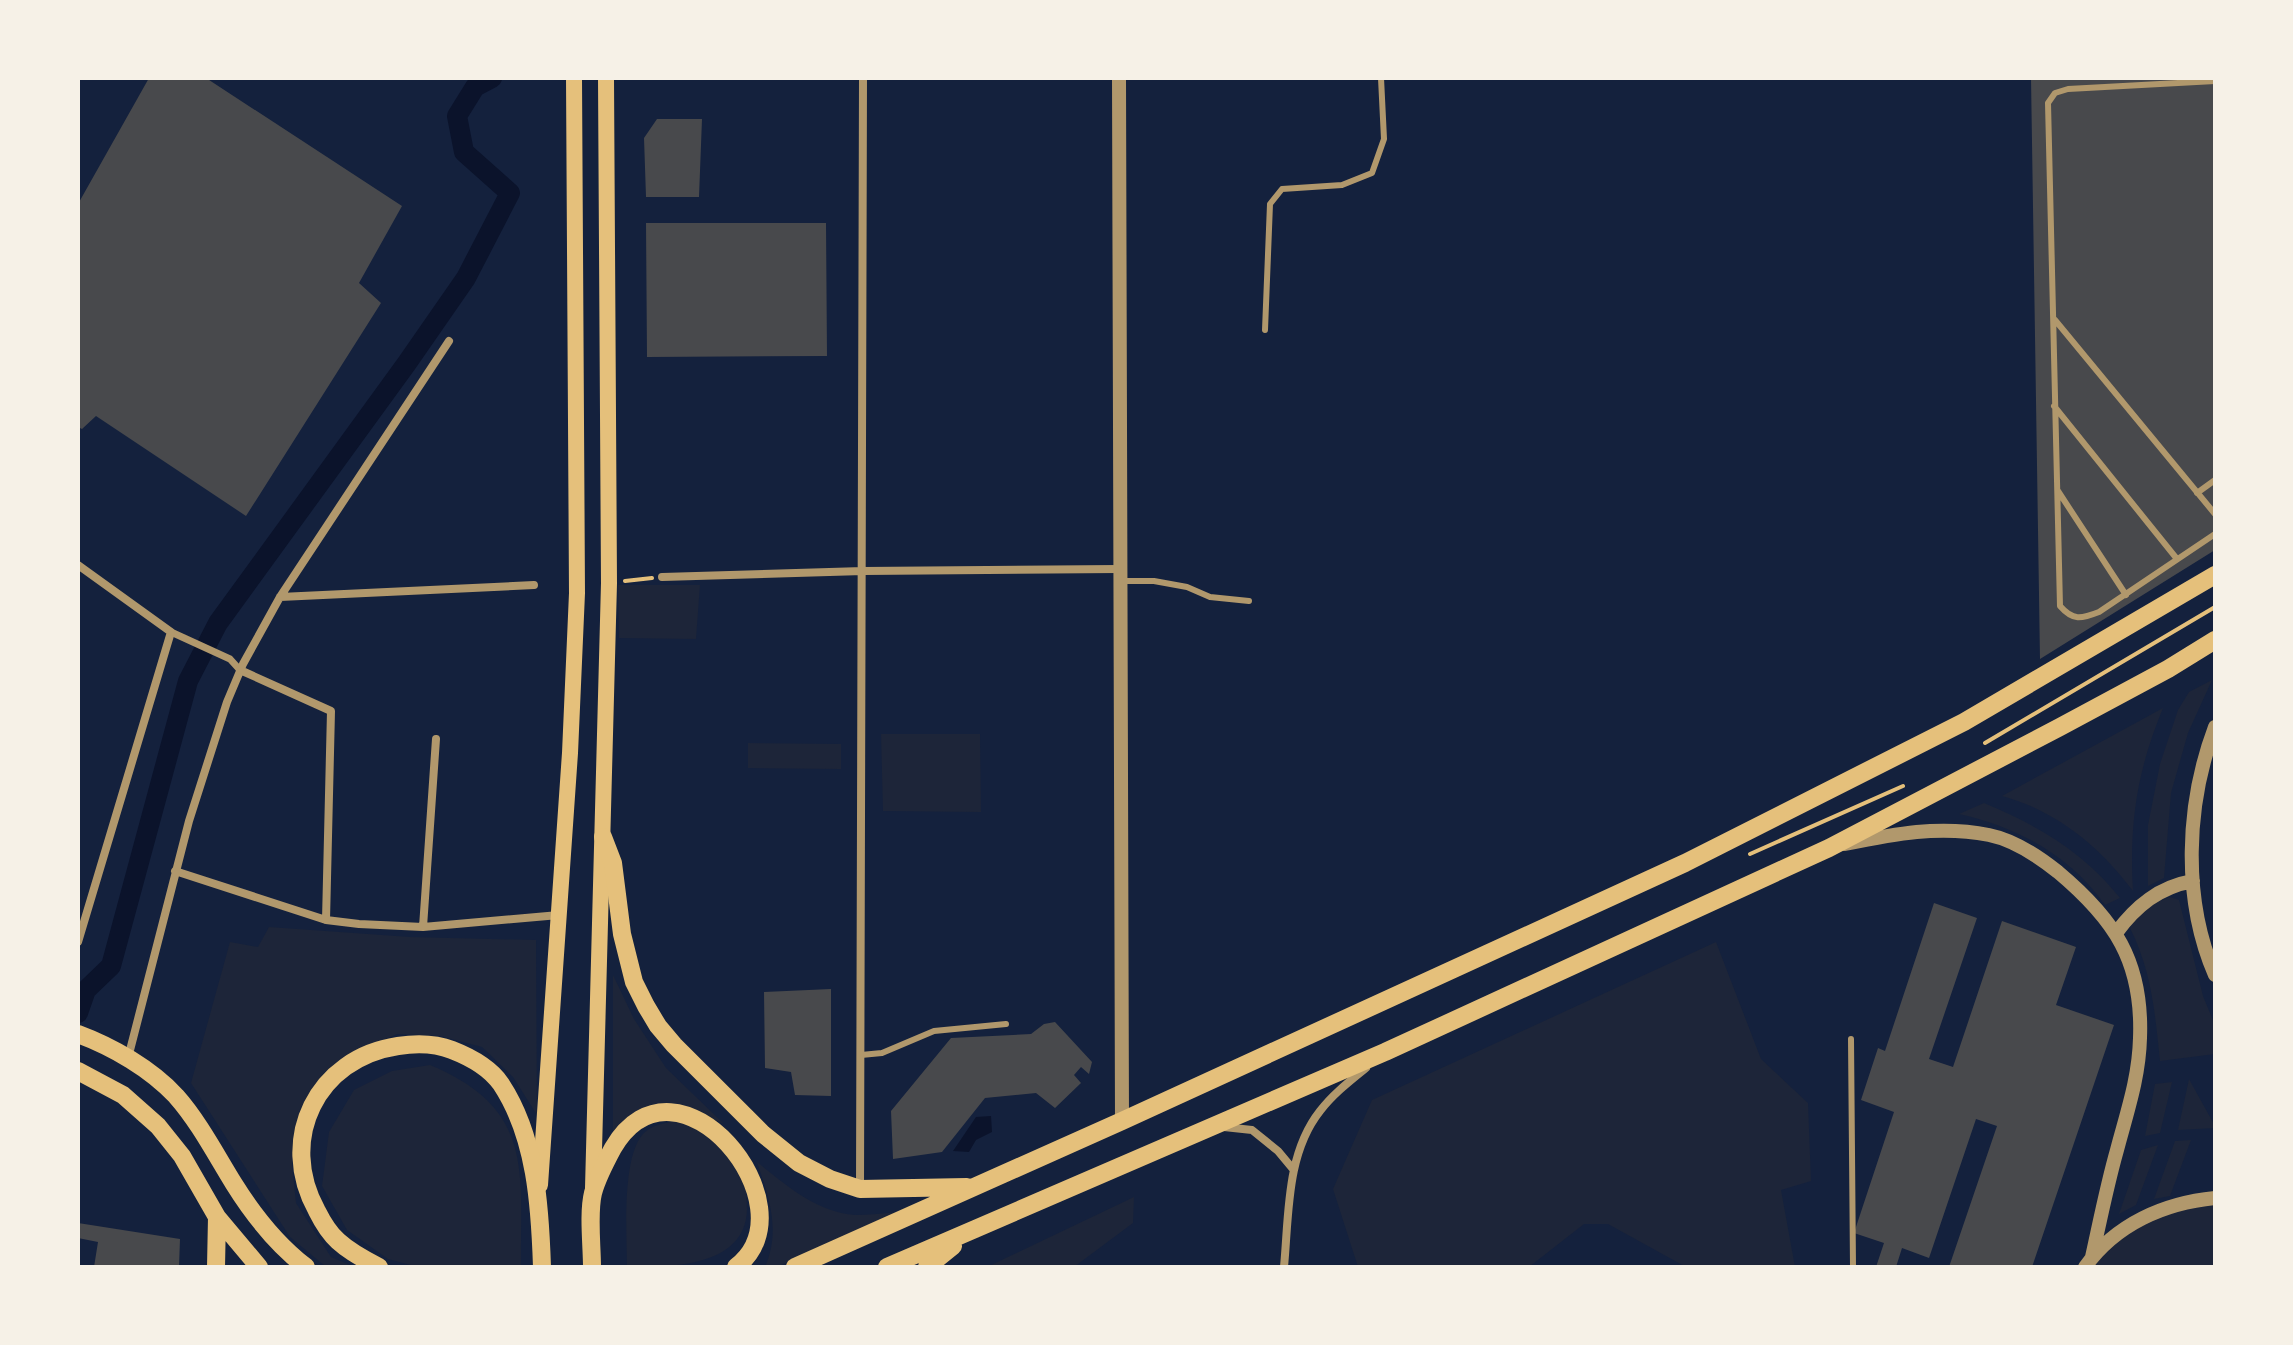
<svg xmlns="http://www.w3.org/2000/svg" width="2293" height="1345" viewBox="0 0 2293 1345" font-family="Montserrat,sans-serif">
<rect width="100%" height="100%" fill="#14213d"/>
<path fill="#1d2539" d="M 618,585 L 700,585 L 696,639 L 619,638 Z
M 2212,680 L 2188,733 L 2171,793 L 2164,878 L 2148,886 L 2148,825 L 2160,764 L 2178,710 L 2189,692 Z
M 2163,708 C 2137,771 2129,823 2133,891 C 2100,847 2057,811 2002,796 Z
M 881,734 L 980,734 L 981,812 L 883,811 Z
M 748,743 L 841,744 L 841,769 L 748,768 Z
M 1984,803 C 2037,825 2084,852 2120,898 L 2105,905 C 2070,855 2017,827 1959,814 Z
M 2170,897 L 2179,900 L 2203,996 L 2215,1025 L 2215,1054 L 2160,1061 C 2155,1014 2152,972 2130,928 C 2139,910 2151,904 2170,897 Z
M 269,927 L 410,937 L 536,940 L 537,1115 L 513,1077 L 482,1047 L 440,1036 L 397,1034 L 356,1052 L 324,1073 L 300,1109 L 292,1164 L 296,1203 L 331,1257 L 355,1267 L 326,1267 L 290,1237 L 191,1083 L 230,942 L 258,947 Z
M 1716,942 L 1761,1059 L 1808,1103 L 1811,1181 L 1781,1190 L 1795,1267 L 1686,1267 L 1608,1224 L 1584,1224 L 1529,1267 L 1358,1267 L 1333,1189 L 1372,1100 Z
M 613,975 L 634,1019 L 666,1068 L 724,1124 L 691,1109 L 667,1105 L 613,1142 Z
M 430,1065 C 535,1109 520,1170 521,1267 L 418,1267 L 388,1259 L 347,1230 L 322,1186 L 329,1132 L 354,1090 L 392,1071 Z
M 2189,1079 L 2215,1126 L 2215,1128 L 2178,1130 Z
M 2172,1082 L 2160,1133 L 2145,1136 L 2155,1084 Z
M 686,1119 C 712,1128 715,1138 731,1159 C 745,1178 747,1186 747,1210 C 745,1268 669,1267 627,1267 C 627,1236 621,1153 645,1132 C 655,1123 673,1122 686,1119 Z
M 2191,1140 L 2170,1196 L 2154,1199 L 2175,1141 Z
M 2158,1145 L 2136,1205 L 2119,1214 L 2141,1150 Z
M 757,1162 C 786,1185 816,1212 855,1215 C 869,1215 884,1213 899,1212 L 777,1267 L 765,1267 C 781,1230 769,1198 757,1162 Z
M 1134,1197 L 1133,1223 L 1074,1267 L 987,1267 Z
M 2215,1198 L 2215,1267 L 2088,1267 L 2131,1223 Z"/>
<path fill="#0b132b" d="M 991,1116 L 992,1132 L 976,1140 L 969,1152 L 953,1151 L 976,1117 Z"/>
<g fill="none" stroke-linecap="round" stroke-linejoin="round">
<path stroke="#0b132b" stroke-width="20" d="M 78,1013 L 86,990 L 111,966 L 188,681 L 218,623 L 407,363 L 466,278 L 510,193 L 464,152 L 457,116 L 475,87 L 492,78"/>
</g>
<path fill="#48494c" d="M 149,78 L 206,78 L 402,206 L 359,283 L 381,303 L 246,516 L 96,416 L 82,429 L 78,427 L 78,204 Z
M 2031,78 L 2215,78 L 2215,550 L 2040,659 Z
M 657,119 L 702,119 L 699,197 L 646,197 L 644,138 Z
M 646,223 L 826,223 L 827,356 L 647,357 Z
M 1934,903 L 1977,918 L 1929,1059 L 1953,1067 L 2002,921 L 2076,947 L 2056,1005 L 2114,1025 L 2032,1267 L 1949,1267 L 1997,1126 L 1976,1119 L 1929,1258 L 1902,1248 L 1896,1267 L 1876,1267 L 1884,1243 L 1854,1233 L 1894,1112 L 1861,1100 L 1878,1048 L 1885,1051 Z
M 831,989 L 831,1096 L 795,1095 L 791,1072 L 765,1068 L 764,992 Z
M 1055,1022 L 1092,1062 L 1089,1074 L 1081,1067 L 1074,1075 L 1081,1083 L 1055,1108 L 1036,1093 L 985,1098 L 942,1152 L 893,1159 L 891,1111 L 951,1038 L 1031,1034 L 1044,1024 Z
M 78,1223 L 180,1239 L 179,1267 L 94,1267 L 98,1242 L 78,1238 Z"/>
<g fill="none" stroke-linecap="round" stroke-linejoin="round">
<path stroke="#e5c07b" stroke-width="4" d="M 625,581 L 652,578
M 1985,743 L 2215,607
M 1750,854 L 1903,786"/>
<path stroke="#b1986c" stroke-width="6" d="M 2215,81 L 2068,89 L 2055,93 L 2048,103 L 2060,606 C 2073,621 2081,619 2099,612 L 2215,534
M 2055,320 L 2215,514
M 1265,330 L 1270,204 L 1282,189 L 1342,185 L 1372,173 L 1384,139 L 1381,78
M 2054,406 L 2177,559
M 2058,491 L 2126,595
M 2197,493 L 2215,480
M 1123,581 L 1154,581 L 1187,587 L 1210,597 L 1249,601
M 1851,1039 L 1853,1267
M 861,1055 L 882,1053 L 934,1031 L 1006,1024"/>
<path stroke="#b1986c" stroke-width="7" d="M 171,632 L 230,659 L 240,670"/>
<path stroke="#b1986c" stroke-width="8" d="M 78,565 L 171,632 L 78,942
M 662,577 L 863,571 L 1119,569
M 280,597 L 534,585
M 240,670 L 331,711 L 326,920
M 175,871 L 326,920 L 359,924 L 423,927 L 559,915
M 423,927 L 436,739
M 128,1058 L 189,821 L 227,702 L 243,664 L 280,597 L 449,341
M 1224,1127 L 1252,1130 L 1278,1151 L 1293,1169
M 860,1188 L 863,78
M 1284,1267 C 1289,1215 1286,1154 1320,1111 C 1333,1094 1350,1081 1366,1068"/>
<path stroke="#b1986c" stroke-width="14" d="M 1119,78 L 1122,1121
M 2215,727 C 2186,804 2182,899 2215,975
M 1845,844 C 1894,834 1939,825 1989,835 C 2014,840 2038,856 2058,872 C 2114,919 2143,961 2140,1038 C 2139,1078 2127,1112 2117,1150 C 2107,1185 2100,1221 2092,1257
M 2116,933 C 2136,906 2159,887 2193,881
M 2085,1267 C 2116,1224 2164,1203 2215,1198"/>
<path stroke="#e5c07b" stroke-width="16" d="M 540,1185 L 570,753 L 577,593 L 574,78
M 593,1188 L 609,583 L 606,78"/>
<path stroke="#e5c07b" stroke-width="18" d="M 603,837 L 613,863 L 622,934 L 634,982 L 646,1006 L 658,1026 L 674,1045 L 763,1134 L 799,1163 L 830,1179 L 860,1189 L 967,1187
M 78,1034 C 113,1047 151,1069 176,1096 C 199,1122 216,1155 234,1184 C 254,1216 276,1244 306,1267
M 78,1071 L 123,1095 L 158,1126 L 182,1156 L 217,1217 L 259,1267
M 216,1267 L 217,1217
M 379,1267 C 365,1260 350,1252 338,1241 C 329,1233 322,1221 317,1211 C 277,1139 317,1058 398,1046 C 417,1043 434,1043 452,1050 C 470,1057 490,1068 501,1084 C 536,1137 540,1206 542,1267
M 592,1267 C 592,1246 588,1213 593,1193 C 597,1178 606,1161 613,1148 C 677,1039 815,1207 736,1267
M 795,1267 L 1122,1121 L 1685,863 L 1964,722 L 2215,575
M 887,1267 L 1385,1052 L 1829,848 L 2060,727 L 2168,669 L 2215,640
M 927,1267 L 953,1246"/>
</g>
<rect width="2293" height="1345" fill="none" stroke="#f6f1e7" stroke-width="160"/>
</svg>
